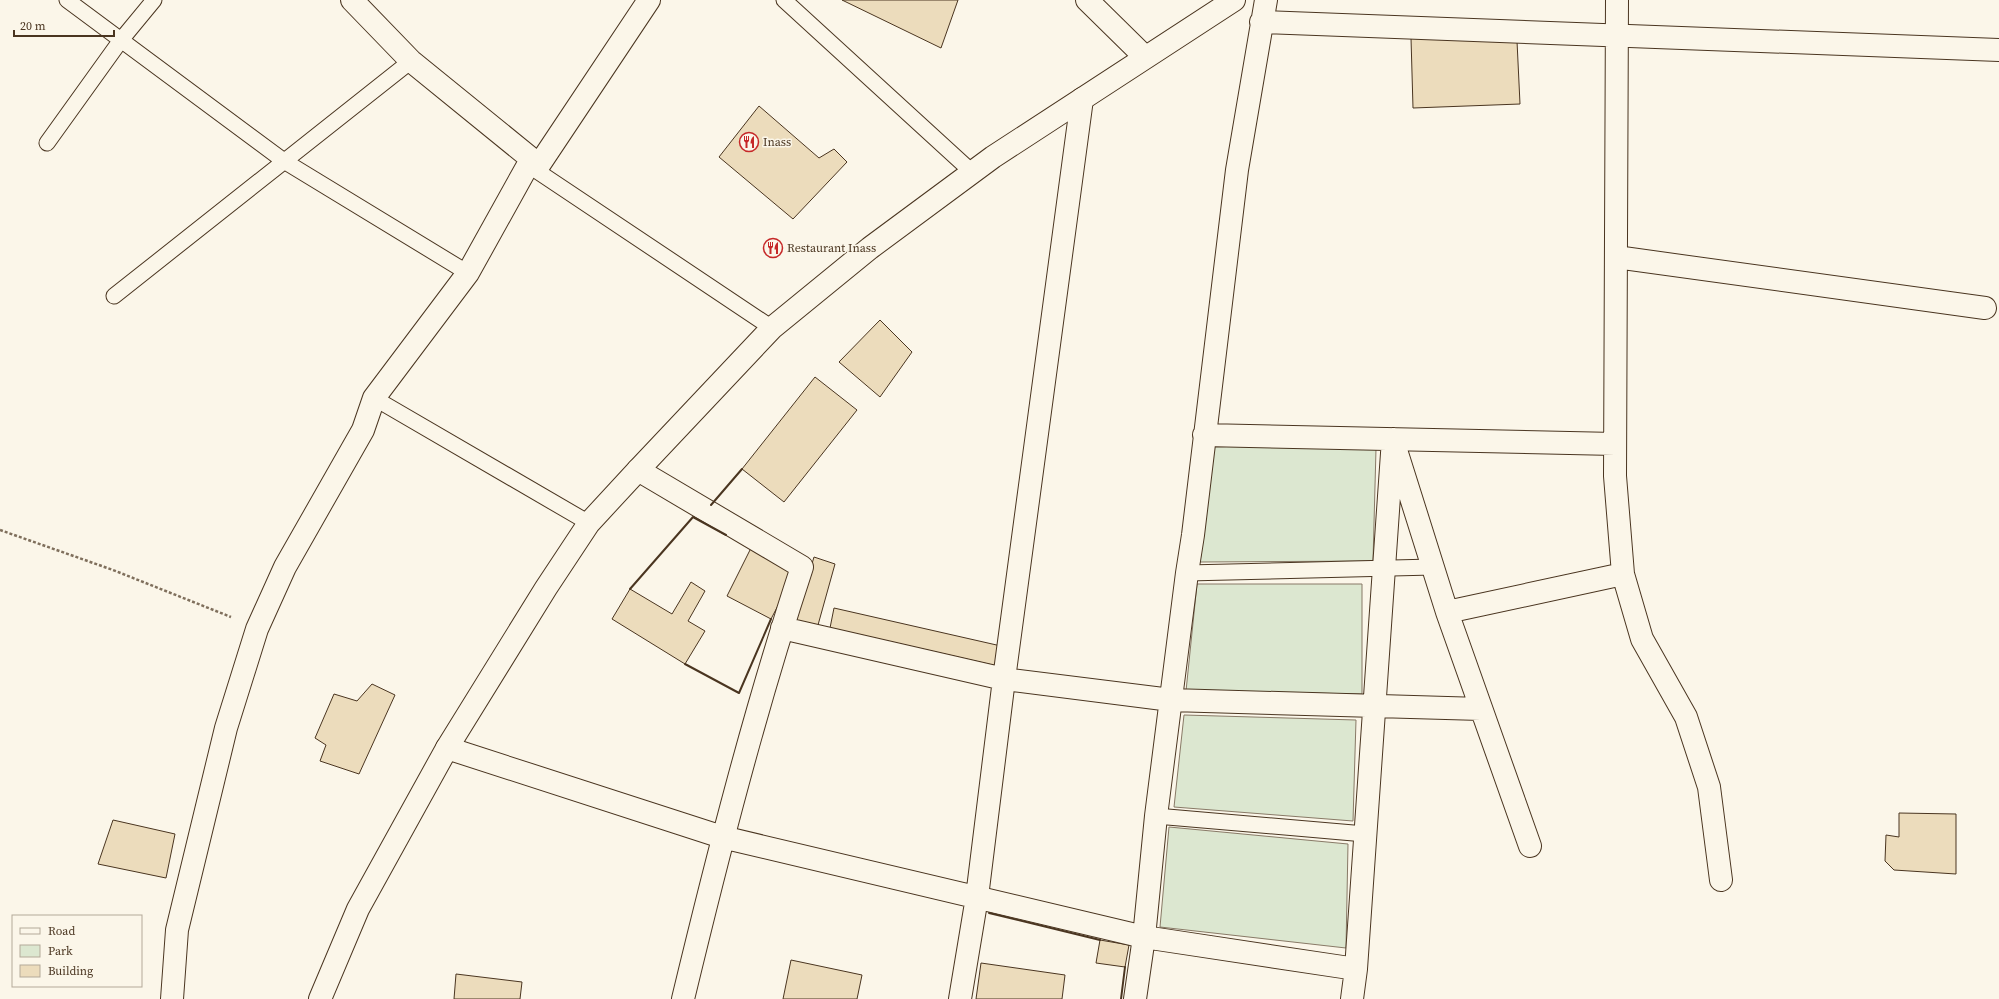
<svg xmlns="http://www.w3.org/2000/svg" width="1999" height="999" viewBox="0 0 1999 999" font-family="'Source Serif 4',serif">
<rect width="100%" height="100%" fill="#fbf6e9"/>
<path fill="#dce7d0" stroke="#887966" d="M 1214,444 L 1376,449 L 1373,561 L 1200,562 Z
M 1197,584 L 1362,584 L 1362,694 L 1186,691 Z
M 1184,715 L 1356,720 L 1353,821 L 1174,807 Z
M 1169,827 L 1348,844 L 1346,948 L 1160,927 Z"/>
<path fill="#ecdcbc" stroke="#4a3520" d="M 842,0 L 958,0 L 941,48 Z
M 1411,38 L 1517,41 L 1520,104 L 1413,108 Z
M 759,106 L 819,158 L 834,149 L 847,162 L 793,219 L 719,157 Z
M 880,320 L 912,352 L 880,397 L 839,362 Z
M 815,377 L 857,410 L 784,502 L 742,469 Z
M 751,548 L 796,571 L 771,619 L 727,596 Z
M 814,557 L 835,564 L 818,625 L 795,620 Z
M 691,582 L 705,591 L 688,621 L 705,631 L 685,664 L 612,619 L 630,589 L 672,614 Z
M 834,608 L 1001,646 L 997,666 L 830,628 Z
M 372,684 L 395,695 L 359,774 L 320,761 L 326,745 L 315,738 L 334,694 L 357,701 Z
M 1899,813 L 1956,814 L 1956,874 L 1894,870 L 1885,861 L 1886,835 L 1899,837 Z
M 113,820 L 175,834 L 166,878 L 98,864 Z
M 1100,940 L 1129,945 L 1125,967 L 1096,963 Z
M 791,960 L 862,975 L 857,999 L 783,999 Z
M 981,963 L 1065,975 L 1062,999 L 976,999 Z
M 456,974 L 522,982 L 520,999 L 454,999 Z"/>
<g fill="none" stroke-linecap="round" stroke-linejoin="round">
<g stroke="#4a3520" stroke-width="17">
<path id="service" d="M 67,0 L 284,161 L 468,273
M 784,0 L 972,172
M 47,143 L 121,40 L 154,0
M 528,165 L 772,328
M 114,296 L 411,61
M 374,398 L 589,523
M 1187,573 L 1433,567
M 1156,816 L 1365,834"/>
</g>
<g stroke="#4a3520" stroke-width="24">
<path id="minor" d="M 352,0 L 411,61 L 539,165
M 1087,0 L 1145,57
M 1617,0 L 1615,476 L 1623,574 L 1642,639 L 1686,717 L 1709,787 L 1721,880
M 1261,22 L 1999,50
M 1616,257 L 1985,308
M 1204,435 L 1615,444
M 1396,450 L 1447,612 L 1530,846
M 638,470 L 802,567 C 755,709 718,854 683,999
M 1447,612 L 1623,574
M 782,628 L 1004,679 L 1171,700 L 1481,709
M 447,748 L 722,837 L 1144,937 L 1356,969
M 172,999 L 177,930 L 226,728 L 257,629 L 285,567 L 363,430 L 374,398 L 468,273 L 528,165 L 539,165 L 649,0
M 960,999 L 977,897 L 1004,679 L 1082,99
M 1135,999 L 1144,937 L 1156,816 L 1187,573 L 1193,535 L 1237,170 L 1266,0
M 1352,999 L 1356,969 L 1393,439"/>
</g>
<g stroke="#4a3520" stroke-width="24">
<path id="primary" d="M 320,999 L 358,909 L 447,748 L 546,588 L 589,523 L 638,470 L 772,328 L 870,248 L 993,157 L 1234,0"/>
</g>
<path stroke="#7f6f5c" stroke-width="2.5" stroke-dasharray="3 2" stroke-linecap="butt" d="M 0,530 L 113,570 L 231,617"/>
<use href="#service" stroke="#fbf6e9" stroke-width="15"/>
<use href="#minor" stroke="#fbf6e9" stroke-width="22"/>
<use href="#primary" stroke="#fbf6e9" stroke-width="22"/>
<path stroke="#4a3520" stroke-width="2" d="M 711,505 L 742,469
M 630,589 L 693,517 L 726,535
M 685,664 L 739,693 L 771,619
M 989,913 L 1100,940
M 1121,999 L 1125,967"/>
</g>
<defs>
<g id="restaurant-ring" transform="scale(1)"><circle r="9.5" fill="#fbf6e9" stroke="#c62828" stroke-width="1.5"/><path d="M-5-6h1v4h1v-4h1v4h1v-4h1v5L-1.5 .5V6h-2V.5L-5-1ZM5-6V6H3V1.5H1.5Q1.5-4 5-6Z" fill="#c62828"/></g>
</defs>
<g fill-rule="evenodd">
<use href="#restaurant-ring" x="749" y="142"/>
<use href="#restaurant-ring" x="773" y="248"/>
</g>
<g text-anchor="middle" stroke-width="3" stroke-linejoin="round" paint-order="stroke">
<g font-size="12" fill="#4a3520" stroke="#fbf6e9" text-anchor="start">
<text x="763" y="146">Inass</text>
<text x="787" y="252">Restaurant Inass</text>
</g>
</g>
<rect x="12" y="915" width="130" height="72" fill="#fbf6e9" stroke="#b4a999"/>
<rect x="20" y="928" width="20" height="6" fill="#fbf6e9" stroke="#b4a999"/>
<text x="48" y="935" font-size="12" fill="#4a3520">Road</text>
<rect x="20" y="945" width="20" height="12" fill="#dce7d0" stroke="#b4a999"/>
<text x="48" y="955" font-size="12" fill="#4a3520">Park</text>
<rect x="20" y="965" width="20" height="12" fill="#ecdcbc" stroke="#b4a999"/>
<text x="48" y="975" font-size="12" fill="#4a3520">Building</text>
<path d="M14 30v6h100v-6" fill="none" stroke="#4a3520" stroke-width="2"/>
<text x="20" y="30" font-size="12" fill="#4a3520" stroke="#fbf6e9" stroke-width="3" paint-order="stroke">20 m</text>
</svg>
